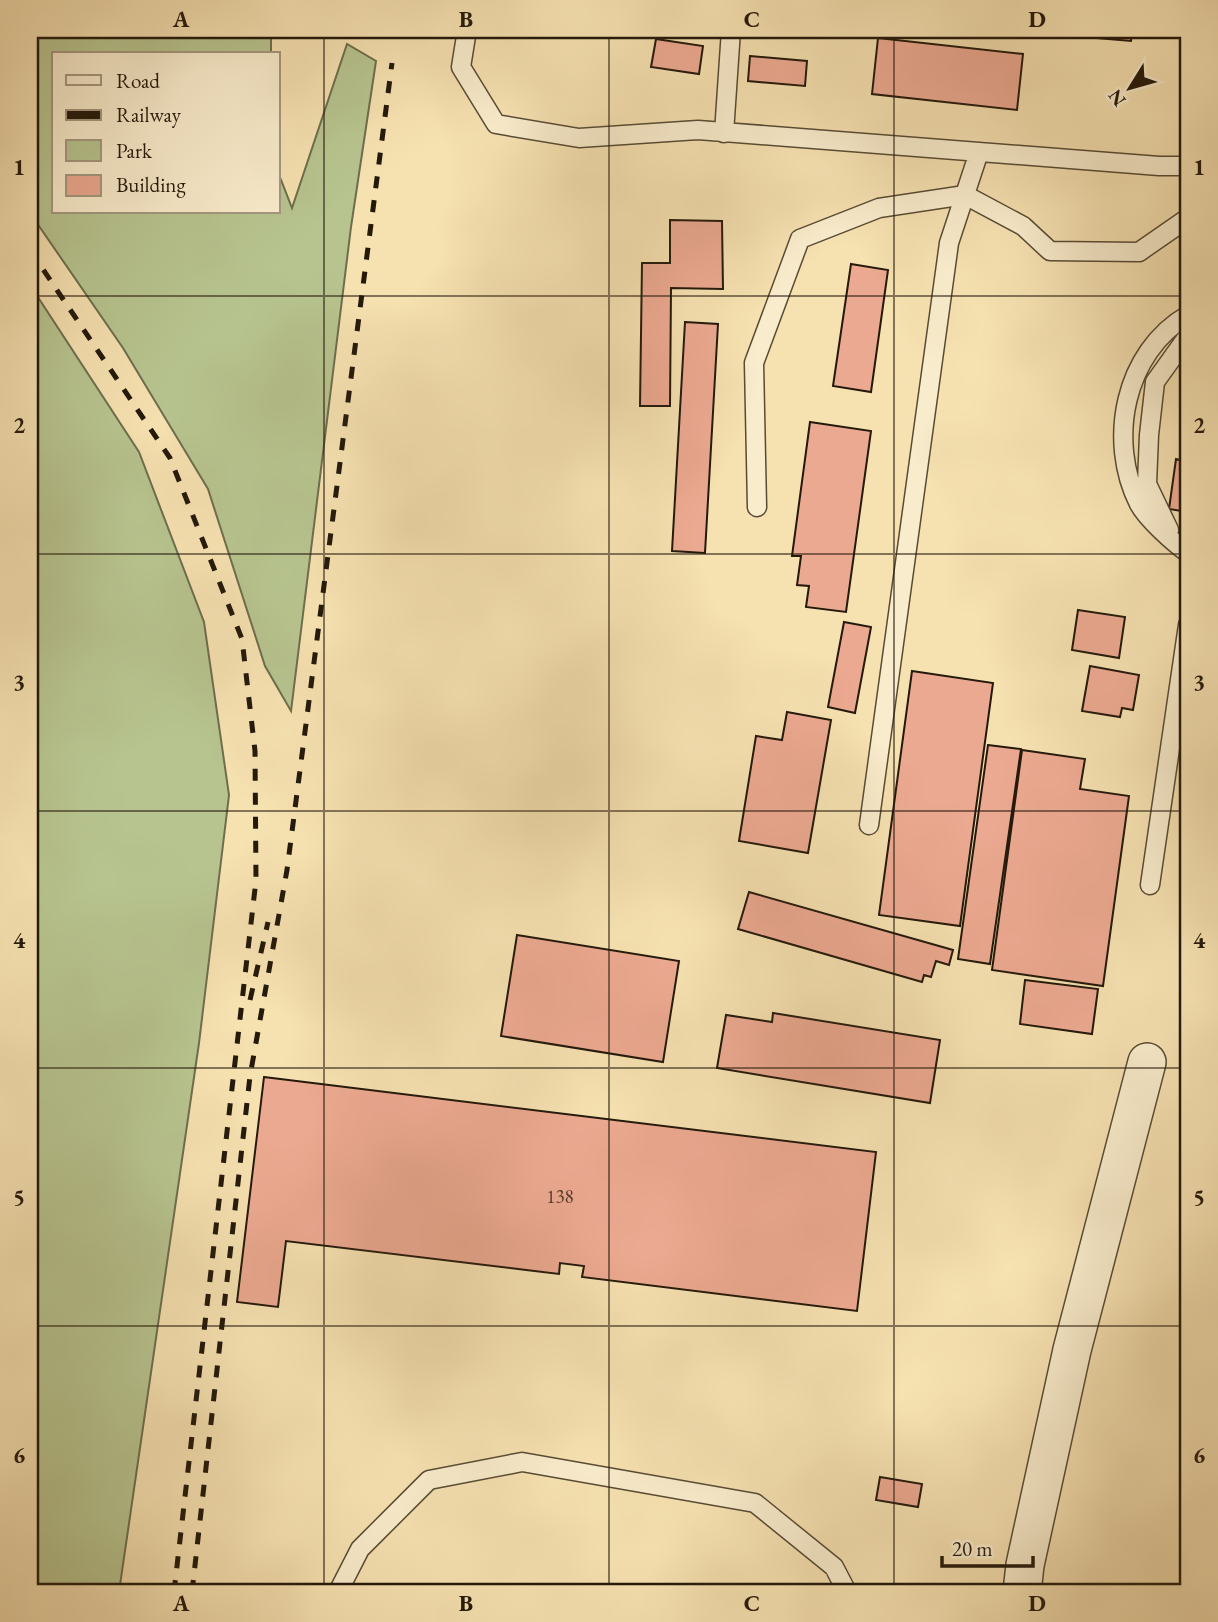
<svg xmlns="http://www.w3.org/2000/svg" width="1218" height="1622" viewBox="0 0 1218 1622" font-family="'EB Garamond',serif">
<rect width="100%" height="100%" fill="#f6e1b1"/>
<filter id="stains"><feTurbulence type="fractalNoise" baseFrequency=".00286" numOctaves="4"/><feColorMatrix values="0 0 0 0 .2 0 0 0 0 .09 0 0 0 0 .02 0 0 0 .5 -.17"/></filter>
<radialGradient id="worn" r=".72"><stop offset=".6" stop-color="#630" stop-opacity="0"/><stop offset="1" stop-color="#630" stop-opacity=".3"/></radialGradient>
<path fill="#b7c48f" stroke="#6e6e4d" stroke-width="2" d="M 30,30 L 271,30 L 271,54 L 54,54 L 54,212 L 278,212 L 278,172 L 292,208 L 347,44 L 376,61 L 351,227 L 291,711 L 265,666 L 208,489 L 123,348 L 30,213 Z
M 30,285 L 139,452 L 204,622 L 229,795 L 199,1043 L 119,1592 L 30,1592 Z"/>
<path fill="#eca991" stroke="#24190b" stroke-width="2" d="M 1085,30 L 1132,30 L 1131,41 L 1085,37 Z
M 878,38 L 1023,54 L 1017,110 L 872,94 Z
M 656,39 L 703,46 L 699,74 L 651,67 Z
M 750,56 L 807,61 L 805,86 L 748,81 Z
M 670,220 L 722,221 L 723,289 L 671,288 L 670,406 L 640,406 L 642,263 L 670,263 Z
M 851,264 L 888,270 L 871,392 L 833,386 Z
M 685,322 L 718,324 L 705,553 L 672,551 Z
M 1188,375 L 1188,419 L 1182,418 Z
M 810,422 L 871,431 L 846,612 L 806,607 L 809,586 L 797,585 L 801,556 L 792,556 Z
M 1188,432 L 1188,512 L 1169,509 L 1176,459 L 1184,461 Z
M 1078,610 L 1125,617 L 1119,658 L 1072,650 Z
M 844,622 L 871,627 L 855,713 L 828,707 Z
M 1090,666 L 1139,675 L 1133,710 L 1122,708 L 1120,717 L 1082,711 Z
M 912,671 L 993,683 L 960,926 L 879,915 Z
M 787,712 L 831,720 L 808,853 L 739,841 L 756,736 L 782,740 Z
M 988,745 L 1021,749 L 990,964 L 958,959 Z
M 1022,750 L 1085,759 L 1080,789 L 1129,796 L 1103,986 L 992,970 Z
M 749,892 L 953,950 L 949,965 L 936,961 L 931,977 L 924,975 L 922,982 L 738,929 Z
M 517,935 L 679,961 L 663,1062 L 501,1036 Z
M 1025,980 L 1098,989 L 1092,1034 L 1020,1024 Z
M 773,1013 L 940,1040 L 930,1103 L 717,1068 L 726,1015 L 772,1022 Z
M 264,1077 L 876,1152 L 857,1311 L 582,1277 L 584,1266 L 560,1263 L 559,1274 L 286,1241 L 278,1307 L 237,1302 Z
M 880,1477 L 922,1484 L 918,1507 L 876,1500 Z"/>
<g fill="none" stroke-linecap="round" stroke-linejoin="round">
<g stroke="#584b34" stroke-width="21">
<path id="lane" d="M 467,30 L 461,67 L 496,124 L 579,138 L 698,130 L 1159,166 L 1188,166
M 724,133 L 731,30
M 1188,315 C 1124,352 1107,441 1139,504 C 1147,519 1174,543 1188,553
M 757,507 L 754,363 L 800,239 L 879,208 L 965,195 L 1023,226 L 1050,251 L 1139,252 L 1188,218
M 1169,530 L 1147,484 L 1149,435 L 1155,382 L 1188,336
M 869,825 L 949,243 L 979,152
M 1150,885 L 1188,625
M 338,1592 L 360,1549 L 429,1480 L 522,1462 L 755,1503 L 834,1567 L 847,1592"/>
</g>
<g stroke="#584b34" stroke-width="40">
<path id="street" d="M 1022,1592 L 1025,1565 L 1072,1350 L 1147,1062"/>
</g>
<use href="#lane" stroke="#f9eccc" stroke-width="18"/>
<use href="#street" stroke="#f9eccc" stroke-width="37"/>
<path stroke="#24190b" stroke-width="5" stroke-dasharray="12 12" stroke-linecap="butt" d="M 30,250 L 170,458 L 242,639 L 255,751 L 256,880 L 174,1592
M 250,1000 L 268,922
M 192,1592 L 250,1076 L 287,870 L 392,63"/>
</g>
<path fill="none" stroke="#24190b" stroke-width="2" stroke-opacity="0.55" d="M 324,30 L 324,1592M 609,30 L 609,1592M 894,30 L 894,1592M 30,296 L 1188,296M 30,554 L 1188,554M 30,811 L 1188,811M 30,1068 L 1188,1068M 30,1326 L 1188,1326"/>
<g text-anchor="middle" stroke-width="6" stroke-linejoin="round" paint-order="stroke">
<g font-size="19" fill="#563d2c">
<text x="560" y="1203">138</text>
</g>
</g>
<rect width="1218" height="1622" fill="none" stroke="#f6e1b1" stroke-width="77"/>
<rect x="52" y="52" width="228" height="161" fill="#f9eccc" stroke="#a4987f" stroke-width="2"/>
<rect x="66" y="75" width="35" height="10" fill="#f9eccc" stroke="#a4987f" stroke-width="2"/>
<text x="116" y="88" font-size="21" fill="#24190b">Road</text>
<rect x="66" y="110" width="35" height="10" fill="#24190b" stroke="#a4987f" stroke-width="2"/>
<text x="116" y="122" font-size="21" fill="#24190b">Railway</text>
<rect x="66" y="140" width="35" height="21" fill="#b7c48f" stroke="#a4987f" stroke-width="2"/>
<text x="116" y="158" font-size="21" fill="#24190b">Park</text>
<rect x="66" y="175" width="35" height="21" fill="#eca991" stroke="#a4987f" stroke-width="2"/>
<text x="116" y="192" font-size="21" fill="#24190b">Building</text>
<g transform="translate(1130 88) rotate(233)" stroke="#f9eccc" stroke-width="5" paint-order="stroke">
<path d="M0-5L12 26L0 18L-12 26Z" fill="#24190b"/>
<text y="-10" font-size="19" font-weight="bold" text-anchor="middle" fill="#24190b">N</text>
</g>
<path d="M942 1556v10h91v-10" fill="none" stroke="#24190b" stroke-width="3.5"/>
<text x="952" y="1556" font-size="21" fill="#24190b" stroke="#f9eccc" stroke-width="5" paint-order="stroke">20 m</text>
<rect x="38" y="38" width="1142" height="1546" fill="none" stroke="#24190b" stroke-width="2.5"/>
<g font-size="23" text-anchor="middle" font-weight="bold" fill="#24190b">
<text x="181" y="27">A</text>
<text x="466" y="27">B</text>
<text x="752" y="27">C</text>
<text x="1037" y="27">D</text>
<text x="19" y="175">1</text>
<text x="1199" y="175">1</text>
<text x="19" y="433">2</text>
<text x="1199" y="433">2</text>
<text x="19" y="690">3</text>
<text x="1199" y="690">3</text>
<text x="19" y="948">4</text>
<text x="1199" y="948">4</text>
<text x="19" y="1205">5</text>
<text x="1199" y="1205">5</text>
<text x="19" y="1463">6</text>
<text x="1199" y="1463">6</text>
<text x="181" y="1611">A</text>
<text x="466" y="1611">B</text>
<text x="752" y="1611">C</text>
<text x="1037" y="1611">D</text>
</g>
<rect width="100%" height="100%" filter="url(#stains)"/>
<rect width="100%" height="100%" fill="url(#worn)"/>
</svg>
